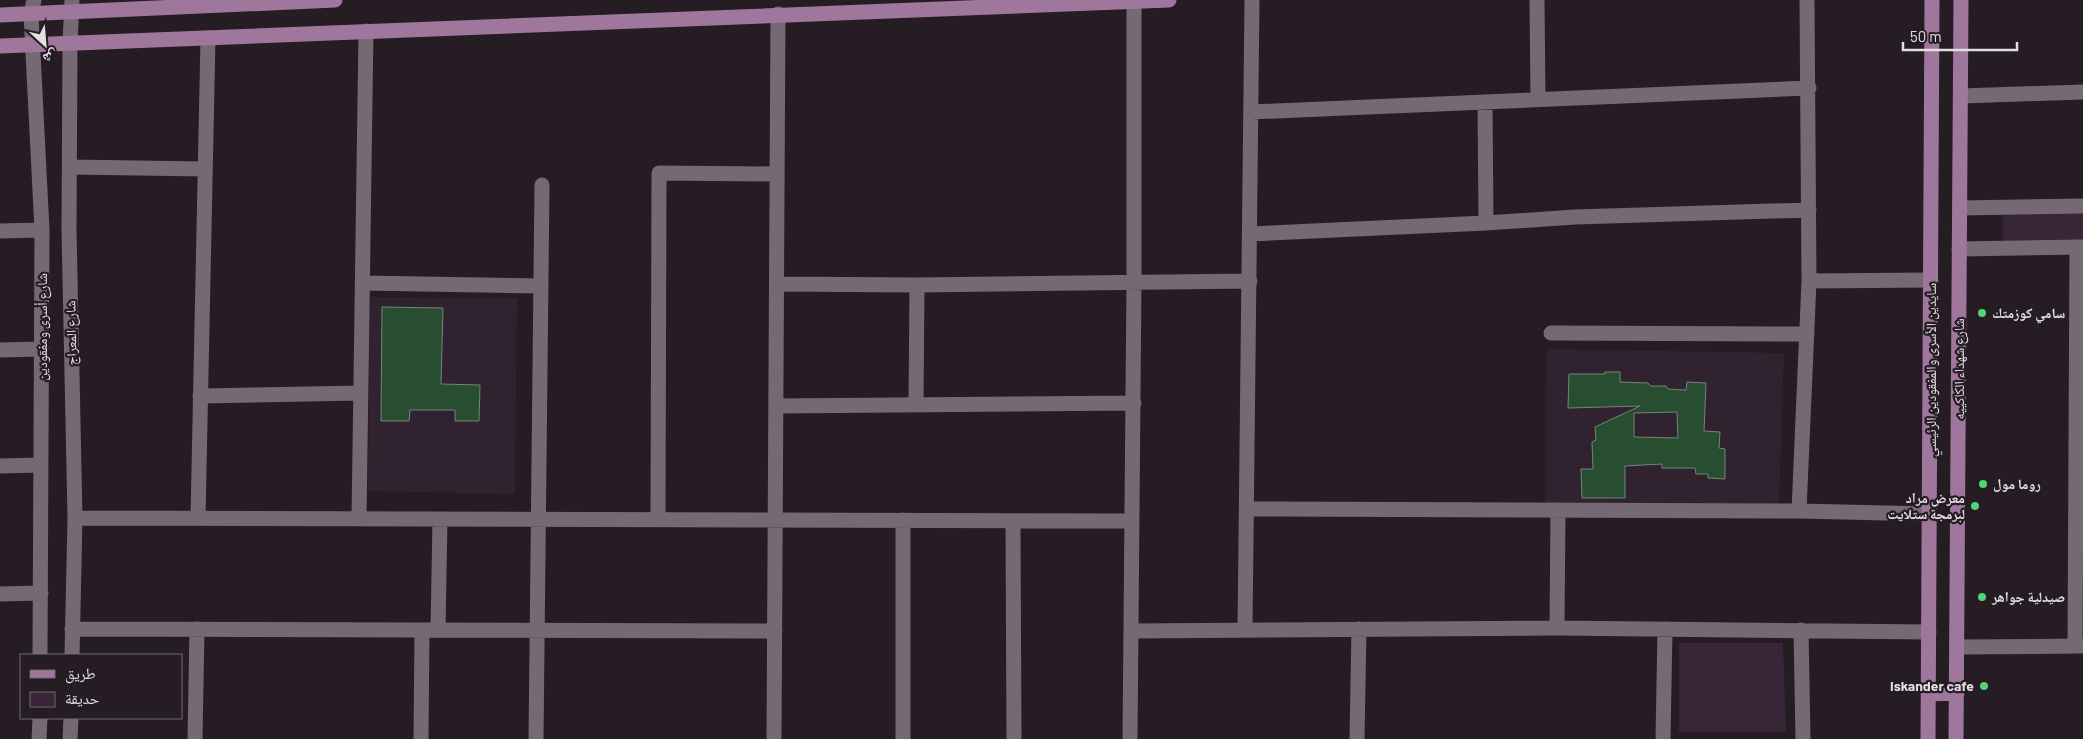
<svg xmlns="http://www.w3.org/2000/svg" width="2083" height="739" viewBox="0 0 2083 739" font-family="Barlow,'Noto Naskh Arabic',sans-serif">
<rect width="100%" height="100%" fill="#251c24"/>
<path fill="#30232f" d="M 370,297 L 517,298 L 515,494 L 368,491 Z
M 1546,349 L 1784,353 L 1779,505 L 1545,505 Z"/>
<path fill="#392538" d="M 2083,212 L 2083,240 L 2003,241 L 2003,213 Z
M 1679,643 L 1783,643 L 1786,732 L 1679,732 Z"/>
<path fill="#274e30" stroke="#78837a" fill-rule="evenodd" d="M 382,307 L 443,308 L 441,384 L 480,385 L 479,421 L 455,421 L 455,410 L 410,410 L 409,421 L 381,421 Z
M 1605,372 L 1620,372 L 1620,382 L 1648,383 L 1651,386 L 1666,386 L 1668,389 L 1686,390 L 1687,382 L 1706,383 L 1704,431 L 1720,432 L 1719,448 L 1725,449 L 1725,479 L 1708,478 L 1708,474 L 1696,474 L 1695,468 L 1662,468 L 1662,464 L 1625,466 L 1625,498 L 1582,498 L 1581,469 L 1593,469 L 1592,442 L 1596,440 L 1595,427 L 1640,406 L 1568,408 L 1569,374 L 1605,374 ZM 1677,412 L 1678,438 L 1634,437 L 1634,413 Z"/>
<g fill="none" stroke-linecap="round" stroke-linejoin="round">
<path stroke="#756a74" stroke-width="15" d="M 34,0 L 31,14 L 42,230 L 40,655
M 1537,0 L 1538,99
M 1961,96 L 2083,92
M 1485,102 L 1486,223
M 1251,112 L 1809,88
M 70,167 L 205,169
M 1960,208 L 2083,206
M 0,231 L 42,230
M 1251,234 L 1486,223 L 1575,217 L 1809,210
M 1959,249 L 2083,247
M 1809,281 L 1931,280
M 363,283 L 541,286
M 777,284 L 917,285 L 1250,281
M 1551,333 L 1807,334
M 0,350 L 42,349
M 200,396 L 361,393
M 916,404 L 917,285
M 776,406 L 1134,403
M 0,466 L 41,465
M 1247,509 L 1799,511 L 1930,514
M 1799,511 L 1809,281 L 1807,0
M 75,518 L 1131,521
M 198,518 L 208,38
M 359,519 L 366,31
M 658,520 L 659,173 L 777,174
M 1013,521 L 1014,739
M 0,594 L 41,593
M 1557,628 L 1558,510
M 72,629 L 775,631
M 1245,629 L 1252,0
M 438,630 L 440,519
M 1801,630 L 1803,739
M 1131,631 L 1557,628 L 1929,632
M 2075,646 L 2077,247
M 1957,647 L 2083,646
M 72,655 L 75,518 L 69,230 L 70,44 L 72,0
M 39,739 L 40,718
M 70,739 L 71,718
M 195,739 L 197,629
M 421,739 L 422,630
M 536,739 L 542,185
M 774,739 L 778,14
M 903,739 L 903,520
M 1130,739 L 1134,281 L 1134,2
M 1357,739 L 1359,629
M 1663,739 L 1665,629"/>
<path stroke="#9f779c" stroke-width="15" d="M 0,15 L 335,0
M 0,46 L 1169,0
M 1928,694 L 1957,693
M 1928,739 L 1932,0
M 1956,739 L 1961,0"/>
</g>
<g fill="#4ed675" stroke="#251c24" stroke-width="2">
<circle cx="1982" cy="313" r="5"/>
<circle cx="1983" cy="484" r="5"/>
<circle cx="1975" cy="506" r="5"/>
<circle cx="1982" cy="597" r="5"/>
<circle cx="1984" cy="686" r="5"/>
</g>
<g text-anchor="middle" stroke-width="4.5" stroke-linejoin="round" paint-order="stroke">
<g font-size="14" font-weight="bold" fill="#e4dee3" stroke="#251c24" text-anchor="start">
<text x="1992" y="318">سامي كوزمتك</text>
<text x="1993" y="489">روما مول</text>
<text x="1965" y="503" text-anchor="end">معرض مراد<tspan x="1965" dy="16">لبرمجة ستلايت</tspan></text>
<text x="1992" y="602">صيدلية جواهر</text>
<text x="1974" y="691" text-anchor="end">Iskander cafe</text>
</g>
<g font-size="14" fill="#e4dee3" stroke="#251c24">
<text transform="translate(42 327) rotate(-90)" y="5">شارع أسرى ومفقودين</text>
<text transform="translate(71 333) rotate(-91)" y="5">شارع المعراج</text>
<text transform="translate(1959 369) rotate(-90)" y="5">شارع شهداء الكاكييه</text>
<text transform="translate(1931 370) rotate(-90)" y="5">سايدين الأسرى والمفقودين الرئيسي</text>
</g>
</g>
<rect x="20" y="654" width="162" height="65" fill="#251c24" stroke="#716a70"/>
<rect x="30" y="670" width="25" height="8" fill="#9f779c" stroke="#716a70"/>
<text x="65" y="679" font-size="15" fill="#e4dee3">طريق</text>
<rect x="30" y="692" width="25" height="15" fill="#392538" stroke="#716a70"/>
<text x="65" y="704" font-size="15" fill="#e4dee3">حديقة</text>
<g transform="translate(45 45) rotate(154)" stroke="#251c24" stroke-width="4" paint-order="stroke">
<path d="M0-4L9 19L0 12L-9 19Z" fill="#e4dee3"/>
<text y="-8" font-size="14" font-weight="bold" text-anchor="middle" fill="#e4dee3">ش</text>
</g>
<path d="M1903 42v8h114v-8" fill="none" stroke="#e4dee3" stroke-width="2.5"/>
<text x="1910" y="42" font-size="15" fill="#e4dee3" stroke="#251c24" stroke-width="4" paint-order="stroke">50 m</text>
</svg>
